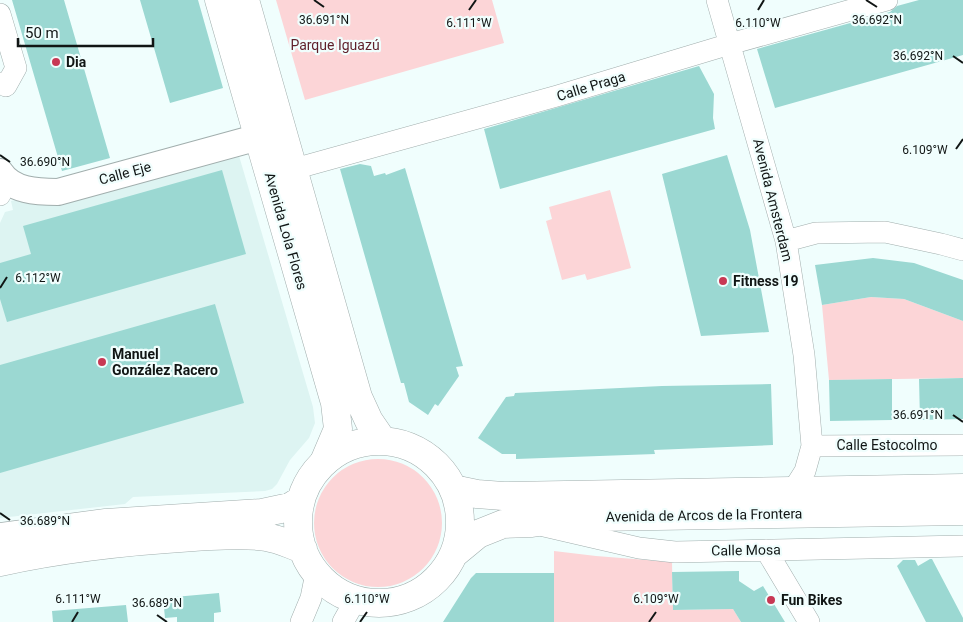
<svg xmlns="http://www.w3.org/2000/svg" width="963" height="622" viewBox="0 0 963 622" font-family="Roboto,sans-serif">
<rect width="100%" height="100%" fill="#f0fefd"/>
<path fill="#ddf4f2" d="M 237,149 L 313,407 L 315,423 L 309,438 L 290,460 L 277,484 L 272,489 L 265,491 L 133,497 L 125,504 L 0,518 L 0,223 L 5,212 L 13,210 L 11,201 Z"/>
<path fill="#fcd5d7" d="M 276,0 L 492,0 L 504,43 L 305,100 Z
M 610,190 L 631,268 L 587,280 L 585,274 L 562,280 L 546,221 L 552,219 L 549,207 Z
M 871,297 L 904,299 L 963,321 L 963,378 L 829,380 L 822,305 Z
M314 523a64 64 0 1 1 128 0a64 64 0 1 1-128 0Z
M 554,551 L 596,556 L 672,562 L 673,610 L 733,609 L 741,622 L 554,622 Z"/>
<path fill="#9bd8d2" d="M 12,0 L 64,0 L 110,158 L 62,171 Z
M 140,0 L 198,0 L 223,88 L 170,103 Z
M 919,0 L 963,0 L 963,55 L 775,108 L 757,49 L 890,12 L 897,6 Z
M 699,66 L 714,94 L 713,118 L 715,129 L 500,189 L 484,129 Z
M 727,155 L 750,230 L 769,332 L 701,336 L 662,174 Z
M 360,164 L 371,166 L 374,176 L 385,173 L 386,175 L 405,168 L 463,366 L 456,367 L 459,376 L 438,406 L 435,404 L 428,415 L 409,402 L 404,383 L 401,383 L 340,169 Z
M 222,170 L 246,254 L 7,322 L 0,299 L 0,263 L 31,254 L 23,226 Z
M 873,258 L 914,263 L 963,280 L 963,321 L 904,299 L 871,297 L 822,305 L 815,265 Z
M 215,304 L 244,403 L 0,473 L 0,365 Z
M 963,378 L 963,419 L 920,420 L 919,379 Z
M 892,379 L 892,420 L 830,421 L 829,380 Z
M 771,384 L 773,445 L 654,450 L 655,454 L 516,459 L 516,454 L 502,454 L 478,438 L 506,397 L 514,396 L 515,393 L 662,386 Z
M 930,559 L 932,559 L 963,618 L 963,622 L 926,622 L 897,566 L 903,560 L 915,560 L 918,566 Z
M 739,571 L 739,581 L 754,591 L 763,586 L 785,622 L 741,622 L 733,609 L 673,610 L 672,572 Z
M 476,573 L 554,573 L 554,622 L 443,622 L 471,578 Z
M 219,593 L 221,612 L 214,613 L 214,622 L 177,622 L 177,617 L 165,618 L 163,598 Z
M 126,605 L 128,622 L 53,622 L 52,611 Z"/>
<g fill="none" stroke-linecap="round" stroke-linejoin="round">
<g stroke="#a1aead" stroke-width="22">
<path id="minor" d="M 717,0 L 786,241 L 804,355 L 812,446 L 805,471 L 793,490
M 0,14 L 16,68 L 6,86 L 0,83
M 294,169 L 557,96 L 730,44 L 887,0
M 0,195 L 6,181
M 786,241 L 816,233 L 885,232 L 941,244 L 963,250
M 812,446 L 963,445
M 544,526 L 639,548 L 675,552 L 963,546
M 766,550 L 809,622
M 301,622 L 311,598 L 316,573
M 343,622 L 356,599"/>
</g>
<g stroke="#a1aead" stroke-width="28">
<path id="tertiary" d="M 0,172 C 12,191 37,192 58,192 L 259,137"/>
</g>
<g stroke="#a1aead" stroke-width="29">
<path id="secondary" d="M 219,0 L 335,403 L 338,429 L 324,462
M 245,0 L 358,397 L 369,421 L 382,440"/>
</g>
<g stroke="#a1aead" stroke-width="29">
<path id="primary" d="M298 522a81 81 0 1 1 162 0a81 81 0 1 1-162 0Z
M 453,489 L 477,494 L 503,496 L 963,488
M 0,537 L 106,523 L 262,513 L 290,507 L 301,500
M 455,553 L 478,534 L 503,524 L 532,523 L 560,519 L 596,517 L 963,511
M 0,562 C 63,548 129,541 194,537 C 218,536 242,533 266,537 C 279,539 291,545 303,549"/>
</g>
<use href="#minor" stroke="#fff" stroke-width="21"/>
<use href="#tertiary" stroke="#fff" stroke-width="26"/>
<use href="#secondary" stroke="#fff" stroke-width="28"/>
<use href="#primary" stroke="#fff" stroke-width="28"/>
</g>
<path fill="none" stroke="#111615" stroke-width="2" d="M 314,0 L 324,7M 866,0 L 877,7M 469,10 L 476,0M 758,10 L 764,0M 953,56 L 963,63M 956,149 L 963,139M 0,155 L 10,162M 0,288 L 7,277M 953,415 L 963,422M 0,513 L 10,520M 157,615 L 167,622M 72,622 L 78,612M 360,622 L 367,612M 649,622 L 656,612"/>
<g fill="#c83854" stroke="#f0fefd" stroke-width="2">
<circle cx="56" cy="62" r="5"/>
<circle cx="723" cy="281" r="5"/>
<circle cx="102" cy="362" r="5"/>
<circle cx="771" cy="600" r="5"/>
</g>
<g text-anchor="middle" stroke-width="4.5" stroke-linejoin="round" paint-order="stroke">
<g font-size="14" fill="#5f1f29" stroke="#f0fefd">
<text x="335" y="50">Parque Iguazú</text>
</g>
<g font-size="14" font-weight="bold" fill="#111615" stroke="#f0fefd" text-anchor="start">
<text x="66" y="67">Dia</text>
<text x="733" y="286">Fitness 19</text>
<text x="112" y="359">Manuel<tspan x="112" dy="16">González Racero</tspan></text>
<text x="781" y="605">Fun Bikes</text>
</g>
<g font-size="14" fill="#111615" stroke="#f0fefd">
<text transform="translate(591 86) rotate(-17)" y="5">Calle Praga</text>
<text transform="translate(125 173) rotate(-15)" y="5">Calle Eje</text>
<text transform="translate(773 200) rotate(76)" y="5">Avenida Amsterdam</text>
<text transform="translate(286 231) rotate(74)" y="5">Avenida Lola Flores</text>
<text x="887" y="450">Calle Estocolmo</text>
<text transform="translate(704 515) rotate(-1)" y="5">Avenida de Arcos de la Frontera</text>
<text transform="translate(746 550) rotate(-1)" y="5">Calle Mosa</text>
</g>
</g>
<g font-size="12" text-anchor="middle" fill="#111615" stroke="#f0fefd" stroke-width="4.5" stroke-linejoin="round" paint-order="stroke">
<text x="324" y="24">36.691°N</text>
<text x="877" y="24">36.692°N</text>
<text x="469" y="27">6.111°W</text>
<text x="758" y="27">6.110°W</text>
<text x="918" y="60">36.692°N</text>
<text x="925" y="154">6.109°W</text>
<text x="45" y="166">36.690°N</text>
<text x="38" y="282">6.112°W</text>
<text x="918" y="419">36.691°N</text>
<text x="45" y="525">36.689°N</text>
<text x="78" y="603">6.111°W</text>
<text x="367" y="603">6.110°W</text>
<text x="656" y="603">6.109°W</text>
<text x="157" y="607">36.689°N</text>
</g>
<path d="M18 38v8h135v-8" fill="none" stroke="#111615" stroke-width="2.5"/>
<text x="25" y="38" font-size="15" fill="#111615" stroke="#f0fefd" stroke-width="4" paint-order="stroke">50 m</text>
</svg>
